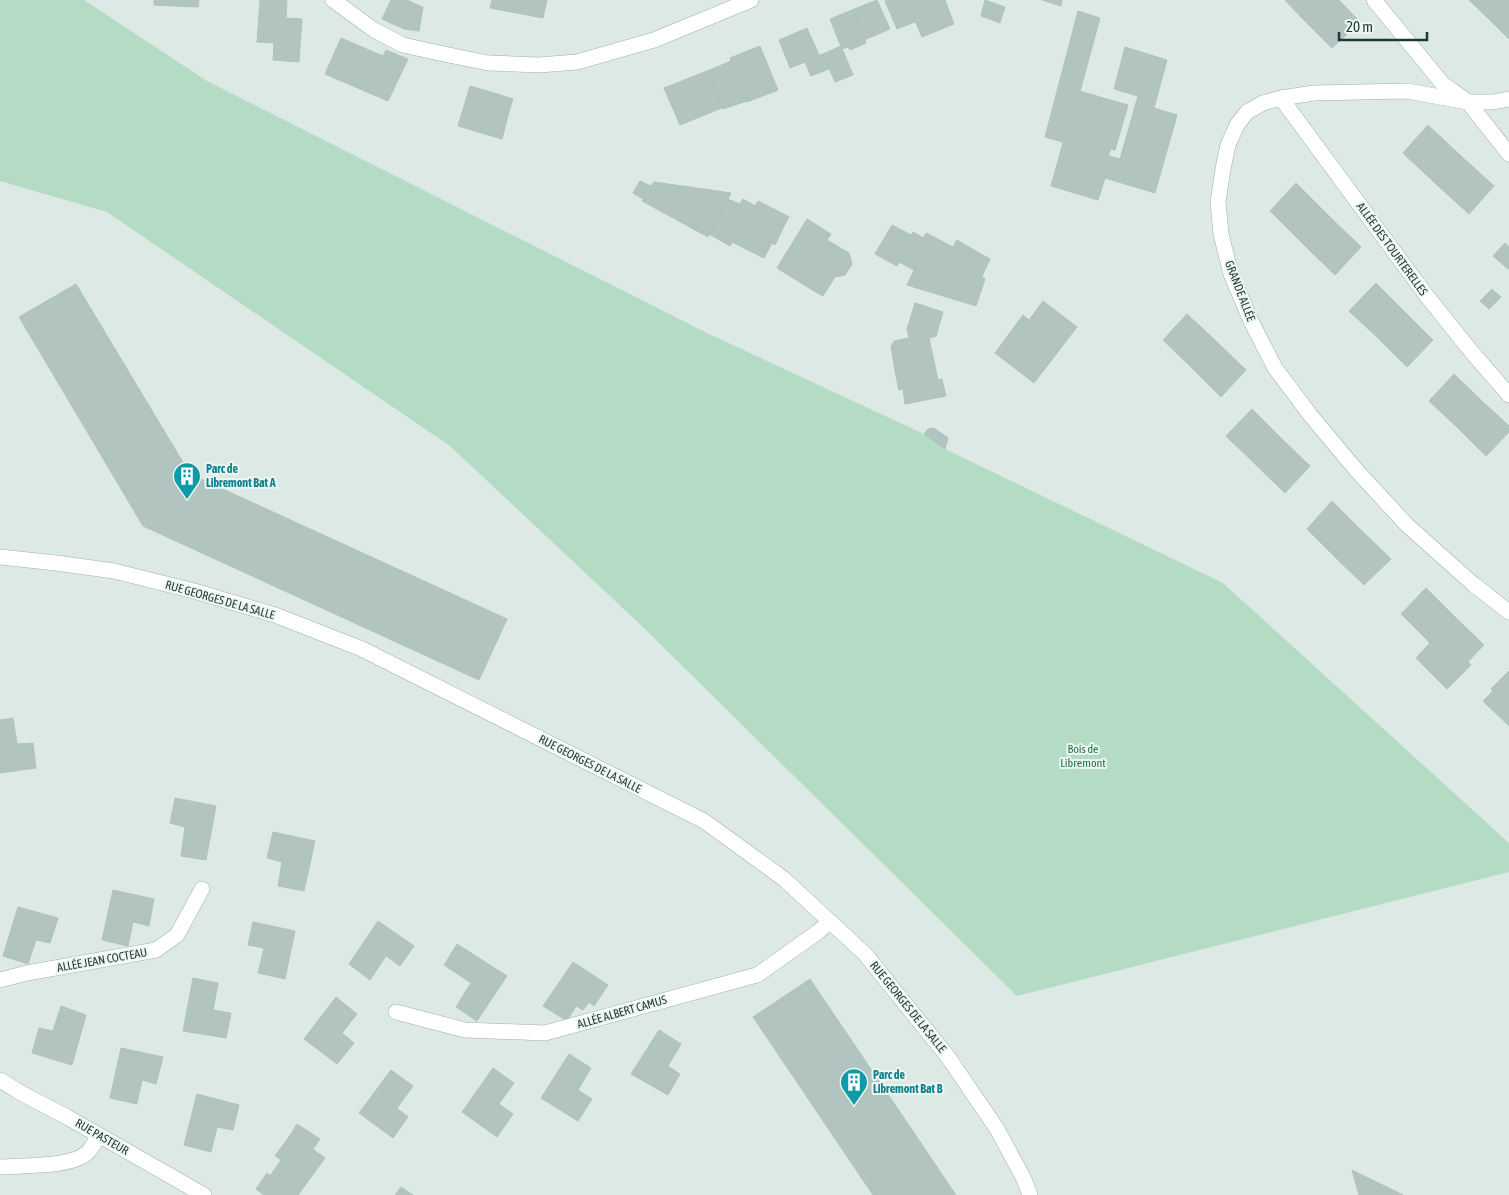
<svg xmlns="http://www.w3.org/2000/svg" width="1509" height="1195" viewBox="0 0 1509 1195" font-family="'Asap Condensed',sans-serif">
<rect width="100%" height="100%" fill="#dde9e5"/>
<path fill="#b4dbc4" d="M 0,0 L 84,0 L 207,81 L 709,334 L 924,434 L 945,449 L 1223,583 L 1509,843 L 1509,872 L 1017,996 L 644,628 L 450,446 L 107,212 L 0,181 Z"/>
<path fill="#b2c4bf" stroke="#afc3bd" d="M 154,0 L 199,0 L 198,7 L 154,5 Z
M 260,0 L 287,0 L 286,18 L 302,19 L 299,62 L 273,60 L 274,43 L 257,42 Z
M 391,0 L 407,0 L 415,4 L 404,29 L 382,19 Z
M 492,0 L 547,0 L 543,18 L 490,8 Z
M 877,0 L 890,29 L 864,40 L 852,10 Z
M 889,0 L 906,0 L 915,22 L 897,29 L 885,1 Z
M 906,0 L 945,0 L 954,24 L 922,37 Z
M 985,0 L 1005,7 L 1000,23 L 981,16 Z
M 1042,0 L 1062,0 L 1061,6 Z
M 1285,0 L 1316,0 L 1300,16 Z
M 1316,0 L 1339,0 L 1360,22 L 1332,48 L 1300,16 Z
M 1469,0 L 1509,0 L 1509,15 L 1497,27 Z
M 415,4 L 423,7 L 419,31 L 404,29 Z
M 852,10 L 866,43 L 850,50 L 848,47 L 842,49 L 830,19 Z
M 1078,11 L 1100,18 L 1066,143 L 1045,137 Z
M 1509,15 L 1509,39 L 1497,27 Z
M 807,28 L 819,55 L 823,54 L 829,69 L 811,76 L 805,62 L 790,68 L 779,40 Z
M 341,38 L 383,56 L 386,50 L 408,59 L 388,101 L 325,74 Z
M 760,46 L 778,90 L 747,102 L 730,58 Z
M 841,46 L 853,75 L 835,82 L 823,54 Z
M 1125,47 L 1167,60 L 1154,108 L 1177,115 L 1155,193 L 1105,178 L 1098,200 L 1051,186 L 1063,143 L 1120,159 L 1138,96 L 1114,89 Z
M 731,61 L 747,101 L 723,109 L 707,71 Z
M 707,71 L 722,108 L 680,125 L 664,88 Z
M 470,86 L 494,93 L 491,102 L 510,108 L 502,139 L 458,126 Z
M 1080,91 L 1100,97 L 1086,149 L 1066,143 Z
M 494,93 L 513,99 L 510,108 L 491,102 Z
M 1100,97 L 1128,105 L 1115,150 L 1111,149 L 1108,156 L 1086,149 Z
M 1428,125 L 1461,156 L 1436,184 L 1403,153 Z
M 1461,156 L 1494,186 L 1469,214 L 1436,184 Z
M 640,181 L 651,186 L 654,182 L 711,190 L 708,197 L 725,204 L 708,237 L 642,201 L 643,199 L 633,193 Z
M 1296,183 L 1329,216 L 1303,244 L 1270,211 Z
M 711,190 L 731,193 L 725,204 L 708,197 Z
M 728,199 L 740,204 L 743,199 L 755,206 L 758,201 L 774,209 L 770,218 L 784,226 L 775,245 L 772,243 L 764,258 L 744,248 L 746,245 L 734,239 L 730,246 L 709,234 Z
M 774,209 L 789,217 L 784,226 L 770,218 Z
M 1329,216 L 1361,247 L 1335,275 L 1303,244 Z
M 807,219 L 831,234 L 827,240 L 849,253 L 852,264 L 845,275 L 835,277 L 823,296 L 814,291 L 813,285 L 803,279 L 801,283 L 777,268 Z
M 892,225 L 911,235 L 913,232 L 933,243 L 936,238 L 953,247 L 954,245 L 972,254 L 974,250 L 990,259 L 982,276 L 985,279 L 976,306 L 907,285 L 917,264 L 902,256 L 897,266 L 875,254 Z
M 926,233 L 936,238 L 933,243 L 923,238 Z
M 734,239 L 746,245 L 744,248 L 732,242 Z
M 957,240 L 974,250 L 972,254 L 954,245 Z
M 1505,243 L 1509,247 L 1509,268 L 1508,269 L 1493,256 Z
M 902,256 L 917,264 L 914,270 L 899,262 Z
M 803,279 L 813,285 L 814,291 L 801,283 Z
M 1376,283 L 1404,311 L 1378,338 L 1349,311 Z
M 76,284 L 190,474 L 507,619 L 479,680 L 143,526 L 19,317 Z
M 1492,289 L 1501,297 L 1489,309 L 1480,301 Z
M 1043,301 L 1077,327 L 1034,383 L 995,353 L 1023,315 L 1029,320 Z
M 915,303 L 943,312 L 936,336 L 929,338 L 938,380 L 942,379 L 946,396 L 905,404 L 903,389 L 899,390 L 896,376 L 900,375 L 897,362 L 893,358 L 891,347 L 894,341 L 909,338 L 907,329 Z
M 1404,311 L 1433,340 L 1407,367 L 1378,338 Z
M 1187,314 L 1217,342 L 1192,368 L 1163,340 Z
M 1217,342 L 1246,370 L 1221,397 L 1192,368 Z
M 893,358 L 897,362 L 900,375 L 896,376 Z
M 1454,374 L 1483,402 L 1458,428 L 1429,401 Z
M 1483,402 L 1509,426 L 1509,432 L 1486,456 L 1458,428 Z
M 1252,409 L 1281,438 L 1255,464 L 1226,436 Z
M 934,428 L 948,438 L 945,449 L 924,434 L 928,429 Z
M 1281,438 L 1310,466 L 1285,493 L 1255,464 Z
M 1332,501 L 1361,530 L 1335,557 L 1307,529 Z
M 1361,530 L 1391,559 L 1364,585 L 1335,557 Z
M 1426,588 L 1455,617 L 1430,643 L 1401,614 Z
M 1455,617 L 1484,645 L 1459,671 L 1430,643 Z
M 1430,643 L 1459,671 L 1468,662 L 1471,665 L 1447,689 L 1416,658 Z
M 1509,671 L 1509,706 L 1491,689 Z
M 1493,691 L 1509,706 L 1509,726 L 1483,701 Z
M 13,718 L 17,744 L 33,743 L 36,768 L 0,773 L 0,720 Z
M 175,798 L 216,806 L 206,860 L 181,856 L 185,827 L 170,823 Z
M 273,832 L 315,841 L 304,891 L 278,886 L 282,862 L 267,858 Z
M 113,890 L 154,899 L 149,926 L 133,922 L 128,946 L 102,940 Z
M 18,907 L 58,918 L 50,943 L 36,940 L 28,964 L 3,956 Z
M 378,921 L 414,946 L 400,966 L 386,956 L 370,980 L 349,964 Z
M 253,922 L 295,931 L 285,979 L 258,973 L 264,948 L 248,945 Z
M 457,944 L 507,976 L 477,1021 L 456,1007 L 471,983 L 444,965 Z
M 573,962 L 608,985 L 594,1006 L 589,1002 L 583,1010 L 576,1006 L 567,1021 L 543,1006 Z
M 193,978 L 218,983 L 213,1010 L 231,1013 L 226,1038 L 183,1031 Z
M 810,979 L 956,1195 L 873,1195 L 753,1017 Z
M 336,997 L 357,1014 L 342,1033 L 354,1043 L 337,1064 L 304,1039 Z
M 61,1006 L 86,1015 L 72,1065 L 32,1053 L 39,1028 L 53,1031 Z
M 659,1030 L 681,1044 L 668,1066 L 680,1074 L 668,1095 L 631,1074 Z
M 121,1048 L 163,1057 L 156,1084 L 142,1080 L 137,1104 L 110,1098 Z
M 569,1054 L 591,1068 L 578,1090 L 592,1099 L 578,1121 L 541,1098 Z
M 493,1068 L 514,1083 L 499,1104 L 513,1114 L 497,1137 L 462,1112 Z
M 391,1070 L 413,1086 L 397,1108 L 408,1117 L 393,1138 L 359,1113 Z
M 197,1094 L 239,1105 L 233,1130 L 217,1127 L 211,1152 L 184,1145 Z
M 297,1124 L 320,1139 L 313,1149 L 291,1134 Z
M 291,1134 L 325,1158 L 298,1195 L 264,1195 L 256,1189 L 267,1173 L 276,1180 L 287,1164 L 275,1156 Z
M 281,1160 L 287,1164 L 276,1180 L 270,1176 Z
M 1352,1170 L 1403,1195 L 1359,1195 Z
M 401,1187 L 413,1195 L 395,1195 Z"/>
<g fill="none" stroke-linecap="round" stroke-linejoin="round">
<g stroke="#a0b0ad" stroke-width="16">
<path id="minor" d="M 333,0 L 374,30 L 403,45 L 439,53 L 488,63 L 539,65 L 577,62 L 654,40 L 751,0
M 1374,0 L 1442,83 L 1468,102 L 1509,154
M 1281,98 L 1426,295 L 1470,350 L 1509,395
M 1509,99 L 1493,102 L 1468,102 L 1407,91 L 1314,93 L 1281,98 L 1263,103 L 1247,112 L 1237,125 L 1228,145 L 1223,169 L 1218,202 L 1221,234 L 1231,274 L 1251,321 L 1275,368 L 1311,416 L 1357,471 L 1407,525 L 1473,584 L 1509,612
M 0,557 L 56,563 L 114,571 L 194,591 L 275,615 L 362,649 L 704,821 L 784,879 L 865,954 L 948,1057 L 997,1129 L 1024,1179 L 1030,1195
M 0,980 L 27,973 L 156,950 L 177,935 L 202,889
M 396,1012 L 465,1030 L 545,1033 L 757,975 L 818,932 L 830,921
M 0,1080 L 21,1093 L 67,1117 L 204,1195
M 0,1167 C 23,1165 72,1168 88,1152 C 92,1148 95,1141 99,1136"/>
</g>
<use href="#minor" stroke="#fff" stroke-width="15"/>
</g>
<defs>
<g id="building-pin" transform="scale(1.4375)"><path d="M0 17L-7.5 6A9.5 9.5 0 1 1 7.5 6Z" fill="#0f9aa8" stroke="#edf6f3"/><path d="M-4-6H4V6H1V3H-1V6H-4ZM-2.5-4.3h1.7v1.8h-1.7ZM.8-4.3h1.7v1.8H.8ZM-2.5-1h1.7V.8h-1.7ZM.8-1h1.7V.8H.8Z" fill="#fff"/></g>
</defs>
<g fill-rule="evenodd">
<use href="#building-pin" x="187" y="476"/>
<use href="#building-pin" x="854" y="1082"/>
</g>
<g text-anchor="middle" stroke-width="4" stroke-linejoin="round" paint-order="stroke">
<g font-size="12" fill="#1e3835" stroke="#edf6f3">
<text transform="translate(1392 249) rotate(54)" y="4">ALLÉE DES TOURTERELLES</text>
<text transform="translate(1240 291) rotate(69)" y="4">GRANDE ALLÉE</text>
<text transform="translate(220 600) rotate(16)" y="4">RUE GEORGES DE LA SALLE</text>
<text transform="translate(590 764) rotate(27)" y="4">RUE GEORGES DE LA SALLE</text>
<text transform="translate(102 960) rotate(-10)" y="4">ALLÉE JEAN COCTEAU</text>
<text transform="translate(908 1007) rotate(51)" y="4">RUE GEORGES DE LA SALLE</text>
<text transform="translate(622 1012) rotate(-16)" y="4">ALLÉE ALBERT CAMUS</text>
<text transform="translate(102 1137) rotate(30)" y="4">RUE PASTEUR</text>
</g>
<g font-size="12" font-weight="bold" fill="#0d838f" stroke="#edf6f3" text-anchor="start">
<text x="206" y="473">Parc de<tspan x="206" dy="14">Libremont Bat A</tspan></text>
<text x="873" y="1079">Parc de<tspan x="873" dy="14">Libremont Bat B</tspan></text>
</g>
<g font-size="12" fill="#28704e" stroke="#edf6f3">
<text x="1083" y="753">Bois de<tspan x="1083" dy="14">Libremont</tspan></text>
</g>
</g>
<path d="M1339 32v8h88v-8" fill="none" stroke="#1e3835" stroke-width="2.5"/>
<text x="1346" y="32" font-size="15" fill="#1e3835" stroke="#edf6f3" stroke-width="4" paint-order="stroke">20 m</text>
</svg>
